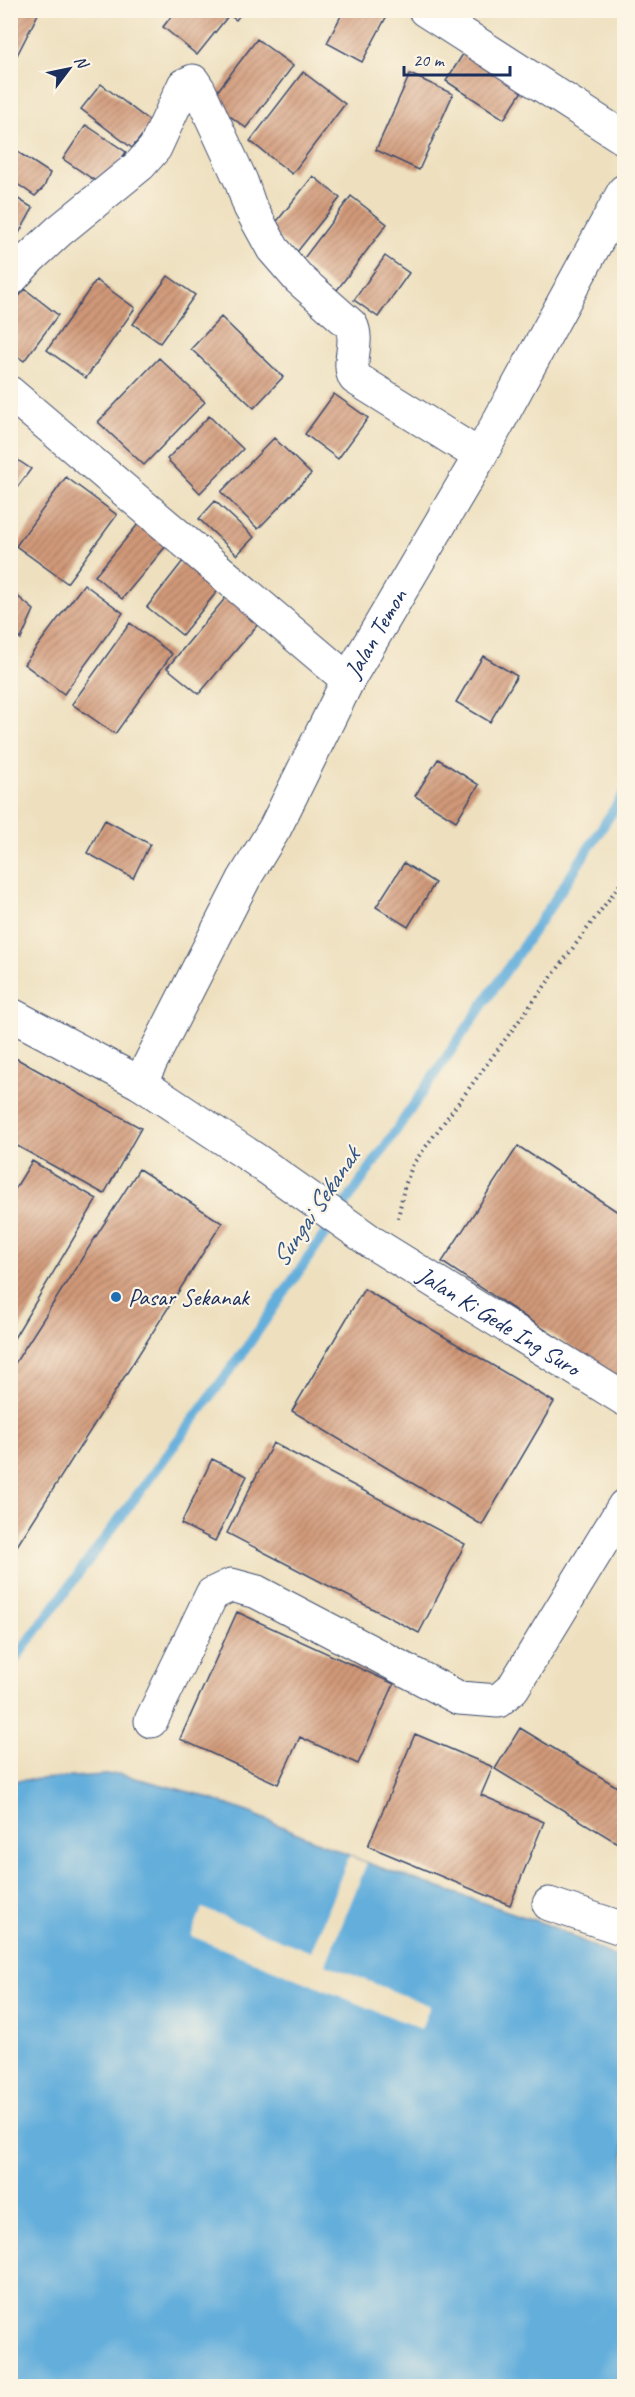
<svg xmlns="http://www.w3.org/2000/svg" width="635" height="2397" viewBox="0 0 635 2397" font-family="Caveat,sans-serif">
<defs>
<pattern id="building-hatch" width="6" height="6" patternUnits="userSpaceOnUse" patternTransform="scale(1.5)"><rect width="6" height="6" fill="#d19978"/><path d="M-1 1l2-2M0 6l6-6M5 7l2-2" fill="none" stroke="#a97d66"/></pattern>
</defs>
<rect width="100%" height="100%" fill="#fcf5e5"/>
<filter id="ink" filterUnits="userSpaceOnUse"><feTurbulence type="fractalNoise" baseFrequency=".0167" numOctaves="2"/><feDisplacementMap in="SourceGraphic" scale="12" xChannelSelector="R" yChannelSelector="G"/><feConvolveMatrix kernelMatrix="1 2 1 2 8 2 1 2 1" color-interpolation-filters="sRGB"/></filter>
<filter id="wash" filterUnits="userSpaceOnUse"><feTurbulence type="fractalNoise" baseFrequency=".008" numOctaves="4" result="noise"/><feDisplacementMap in="SourceGraphic" scale="24" xChannelSelector="R" yChannelSelector="G"/><feGaussianBlur stdDeviation="1.35" result="paint"/><feColorMatrix in="noise" values="0 0 0 0 0 0 0 0 0 0 0 0 0 0 0 0 0 1.4 0 .05"/><feComposite in="paint" operator="in"/></filter>
<g filter="url(#wash)">
<rect width="100%" height="100%" fill="#eee0bf"/>
<path fill="#63aedb" stroke="#3f6e9c" stroke-width="1.5" d="M 120,1774 L 197,1794 L 253,1814 L 367,1863 L 551,1926 L 624,1961 L 624,2386 L 11,2386 L 10,1781 Z"/>
<path fill="#eee0bf" d="M 349,1856 L 367,1863 L 326,1964 L 430,2006 L 421,2029 L 191,1936 L 202,1908 L 311,1952 Z"/>
<g fill="none" stroke-linecap="round" stroke-linejoin="round">
<path stroke="#63aedb" stroke-width="10" d="M 10,1666 L 242,1354 L 552,904 L 624,794"/>
</g>
<g id="blocks">
<path fill="url(#building-hatch)" d="M 10,10 L 40,10 L 10,69 Z
M 176,10 L 244,10 L 236,20 L 229,15 L 197,55 L 163,27 Z
M 344,10 L 390,10 L 362,62 L 327,43 Z
M 257,39 L 293,66 L 246,128 L 210,101 Z
M 468,46 L 526,85 L 504,119 L 446,81 Z
M 303,72 L 345,104 L 292,174 L 250,141 Z
M 410,74 L 453,94 L 419,170 L 376,150 Z
M 101,84 L 152,123 L 132,148 L 81,109 Z
M 86,125 L 126,152 L 103,186 L 63,159 Z
M 10,147 L 50,173 L 44,187 L 35,196 L 10,179 Z
M 313,176 L 340,198 L 297,252 L 270,230 Z
M 10,194 L 33,208 L 13,244 L 10,242 Z
M 351,196 L 387,224 L 337,290 L 301,262 Z
M 385,256 L 409,273 L 378,317 L 354,300 Z
M 168,276 L 195,295 L 160,343 L 133,324 Z
M 96,280 L 135,308 L 86,378 L 47,350 Z
M 25,289 L 58,315 L 24,361 L 10,351 L 10,308 Z
M 221,317 L 283,377 L 254,408 L 191,349 Z
M 159,358 L 205,402 L 144,465 L 98,422 Z
M 334,394 L 368,418 L 338,459 L 305,434 Z
M 209,416 L 243,449 L 200,493 L 167,459 Z
M 274,438 L 311,474 L 258,529 L 221,492 Z
M 10,455 L 31,469 L 10,497 Z
M 66,477 L 117,515 L 67,583 L 16,546 Z
M 215,501 L 254,537 L 237,555 L 199,519 Z
M 139,523 L 166,546 L 122,599 L 95,576 Z
M 183,561 L 219,589 L 182,635 L 147,607 Z
M 84,584 L 123,613 L 64,694 L 24,664 Z
M 10,590 L 34,610 L 21,639 L 10,630 Z
M 227,596 L 259,623 L 199,694 L 167,668 Z
M 130,623 L 172,654 L 115,734 L 72,704 Z
M 483,656 L 517,676 L 490,722 L 456,702 Z
M 438,759 L 479,785 L 456,821 L 415,796 Z
M 105,820 L 150,844 L 133,878 L 87,853 Z
M 404,863 L 435,883 L 408,927 L 376,907 Z
M 10,1055 L 141,1128 L 104,1194 L 10,1142 Z
M 518,1146 L 624,1216 L 624,1382 L 442,1262 Z
M 32,1161 L 97,1199 L 10,1345 L 10,1197 Z
M 139,1169 L 222,1223 L 10,1557 L 10,1371 Z
M 364,1289 L 554,1402 L 482,1525 L 292,1411 Z
M 273,1443 L 465,1544 L 419,1633 L 227,1533 Z
M 212,1459 L 247,1476 L 215,1541 L 181,1524 Z
M 237,1612 L 394,1684 L 358,1764 L 300,1737 L 278,1784 L 180,1739 Z
M 520,1728 L 624,1791 L 624,1847 L 495,1769 Z
M 415,1734 L 493,1767 L 481,1795 L 544,1822 L 510,1905 L 368,1846 Z"/>
</g>
</g>
<g filter="url(#ink)">
<use href="#blocks" fill-opacity="0" stroke="#3b4a6d" stroke-width="1.5"/>
<g fill="none" stroke-linecap="round" stroke-linejoin="round">
<g stroke="#3b4a6d" stroke-width="35">
<g id="street">
<path d="M 425,10 L 624,138"/>
<path d="M 10,280 L 30,258 L 59,231 L 140,165 L 155,148 L 184,85 L 193,81 L 199,90 L 241,181 L 250,207 L 273,249 L 299,279 L 351,325 C 360,342 346,362 355,378 L 480,456"/>
<path d="M 10,393 L 348,680"/>
<path id="s1" d="M 140,1083 L 244,879 L 275,828 L 348,680 L 480,456 L 624,191"/>
<path d="M 151,1721 L 212,1594 L 231,1585 L 257,1592 L 459,1698 L 498,1701 L 513,1688 L 624,1506"/>
<path d="M 549,1904 L 624,1929"/>
</g>
</g>
<g stroke="#3b4a6d" stroke-width="35">
<g id="secondary">
<path id="s2" d="M 10,1014 L 140,1083 L 256,1160 L 373,1243 L 624,1399"/>
</g>
</g>
<path stroke="#3b4a6d" stroke-width="4" stroke-dasharray="1.5 4.5" stroke-linecap="butt" d="M 398,1218 L 404,1188 L 413,1164 L 624,879"/>
<use href="#street" stroke="#fff" stroke-width="33"/>
<use href="#secondary" stroke="#fff" stroke-width="33"/>
</g>
</g>
<circle fill="#1f6fb2" stroke="#fcf5e5" stroke-width="2" cx="116" cy="1297" r="6"/>
<g text-anchor="middle" stroke-width="4.5" stroke-linejoin="round" paint-order="stroke">
<g font-size="24" fill="#1b2f5e" stroke="#fcf5e5">
<text dy="8" stroke="none"><textPath href="#s1" startOffset="508">Jalan Temon</textPath></text>
<text dy="8" stroke="none"><textPath href="#s2" startOffset="578">Jalan Ki Gede Ing Suro</textPath></text>
</g>
<g font-size="24" fill="#1b2f5e" stroke="#fcf5e5" text-anchor="start">
<text x="128" y="1305">Pasar Sekanak</text>
</g>
<g font-size="26" font-style="italic" fill="#315584" stroke="#fcf5e5">
<text transform="translate(315 1207) rotate(-56)" y="9">Sungai Sekanak</text>
</g>
</g>
<rect width="635" height="2397" fill="none" stroke="#fcf5e5" stroke-width="36"/>
<g transform="translate(69 69) rotate(58)" stroke="#fcf5e5" stroke-width="4.5" paint-order="stroke">
<path d="M0-4.5L10 22L0 15L-10 22Z" fill="#1b2f5e"/>
<text y="-9" font-size="16" font-weight="bold" text-anchor="middle" fill="#1b2f5e">N</text>
</g>
<path d="M404 66v9h106v-9" fill="none" stroke="#1b2f5e" stroke-width="3"/>
<text x="413" y="66" font-size="18" fill="#1b2f5e" stroke="#fcf5e5" stroke-width="4.5" paint-order="stroke">20 m</text>
</svg>
